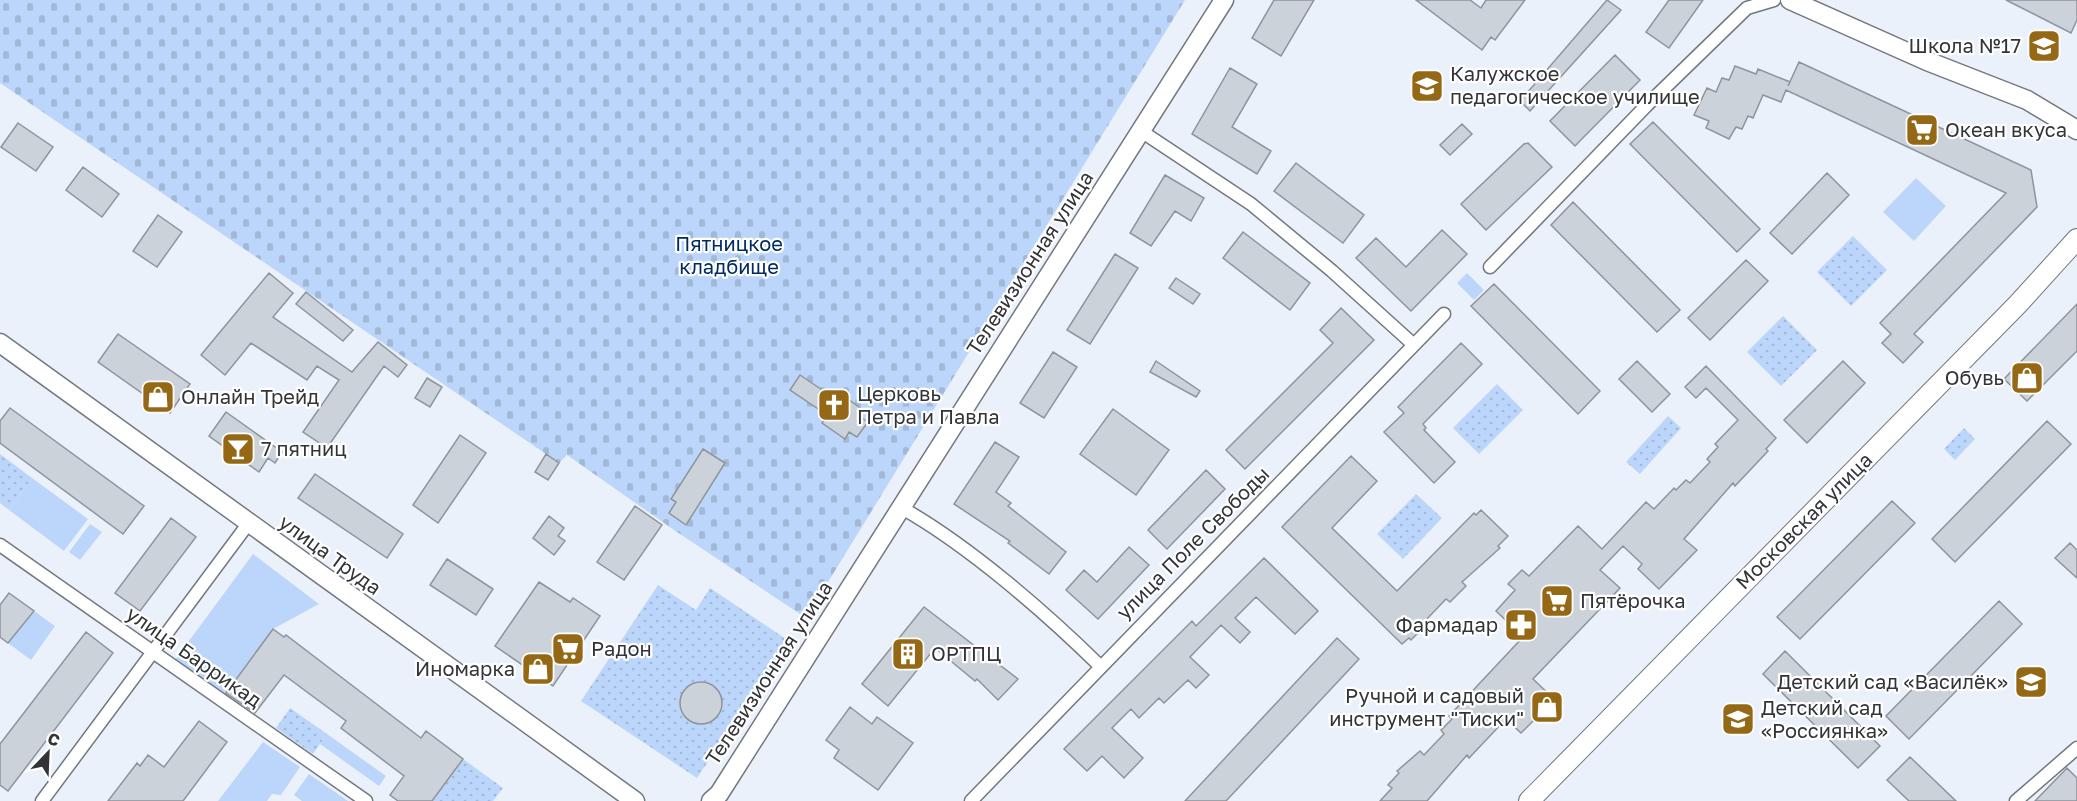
<svg xmlns="http://www.w3.org/2000/svg" width="2077" height="801" viewBox="0 0 2077 801" font-family="'Golos Text',sans-serif">
<defs>
<pattern id="cemetery-stones" width="16" height="16" patternUnits="userSpaceOnUse" patternTransform="scale(1.5)"><rect width="16" height="16" fill="#bbd6fa"/><path d="M2 7V4a2 2 0 0 1 4 0v3zM10 15v-3a2 2 0 0 1 4 0v3z" fill="#a1b8d7"/></pattern>
<pattern id="park-dots" width="8" height="8" patternUnits="userSpaceOnUse" patternTransform="scale(1.5)"><rect width="8" height="8" fill="#bbd6fa"/><path d="M2 2h.1M6 6h.1" fill="none" stroke="#a1b8d7" stroke-width="1.8" stroke-linecap="round"/></pattern>
</defs>
<rect width="100%" height="100%" fill="#ebf1fa"/>
<path fill="#bbd6fa" d="M 1916,178 L 1946,206 L 1914,241 L 1883,212 Z
M 1467,273 L 1484,290 L 1474,300 L 1457,283 Z
M 32,478 L 88,519 L 64,551 L 9,510 Z
M 90,524 L 102,532 L 80,560 L 69,552 Z
M 253,554 L 319,604 L 273,629 L 224,696 L 175,660 Z
M 34,611 L 55,626 L 31,660 L 8,643 Z
M 327,734 L 386,776 L 379,786 L 320,744 Z
M 263,742 L 300,767 L 281,795 L 272,794 L 267,801 L 218,801 Z
M 309,774 L 348,801 L 302,801 L 294,795 Z"/>
<path fill="url(#cemetery-stones)" d="M 0,0 L 1185,0 L 806,618 L 674,530 L 567,455 L 559,463 L 546,454 L 0,83 Z"/>
<path fill="url(#park-dots)" d="M 1853,236 L 1887,270 L 1851,306 L 1817,272 Z
M 1783,316 L 1817,350 L 1781,386 L 1747,352 Z
M 1497,384 L 1523,410 L 1479,454 L 1453,428 Z
M 1668,416 L 1681,428 L 1640,474 L 1626,462 Z
M 1964,428 L 1975,439 L 1955,460 L 1944,449 Z
M 0,454 L 32,478 L 9,510 L 0,503 Z
M 1416,494 L 1442,518 L 1403,559 L 1377,534 Z
M 658,585 L 696,610 L 710,588 L 789,641 L 697,778 L 581,701 Z
M 290,708 L 327,734 L 313,754 L 276,728 Z
M 463,759 L 503,788 L 493,801 L 432,801 Z"/>
<path fill="#ccd2da" stroke="#8e949b" stroke-width="1.5" d="M 1274,0 L 1314,0 L 1281,56 L 1252,38 Z
M 1416,0 L 1470,0 L 1481,8 L 1486,0 L 1525,0 L 1495,40 L 1491,37 L 1482,50 Z
M 1607,0 L 1621,10 L 1530,111 L 1520,101 Z
M 1669,0 L 1703,0 L 1669,48 L 1646,32 Z
M 2006,0 L 2077,0 L 2077,20 L 2071,33 Z
M 1615,55 L 1640,80 L 1575,146 L 1550,121 Z
M 1799,62 L 2031,170 L 2037,207 L 1914,334 L 1923,342 L 1903,363 L 1882,343 L 1891,334 L 1880,323 L 2006,193 L 1786,90 L 1781,102 L 1763,95 L 1753,118 L 1748,116 L 1742,129 L 1736,127 L 1729,139 L 1706,128 L 1709,121 L 1694,115 L 1707,88 L 1716,92 L 1722,78 L 1729,80 L 1735,66 L 1756,74 L 1758,69 L 1790,82 L 1788,86 Z
M 1230,68 L 1257,84 L 1232,127 L 1271,151 L 1257,174 L 1192,134 Z
M 1653,122 L 1760,229 L 1737,252 L 1630,144 Z
M 18,123 L 53,147 L 36,171 L 1,147 Z
M 1462,124 L 1472,134 L 1450,155 L 1440,145 Z
M 1528,143 L 1552,167 L 1486,230 L 1461,204 L 1524,144 Z
M 1296,163 L 1364,215 L 1343,243 L 1274,191 Z
M 83,167 L 119,194 L 102,217 L 66,190 Z
M 1827,173 L 1849,195 L 1792,254 L 1770,233 Z
M 1165,175 L 1204,198 L 1191,221 L 1175,211 L 1151,246 L 1130,233 Z
M 1573,202 L 1680,310 L 1657,332 L 1551,225 Z
M 158,215 L 182,232 L 157,267 L 133,251 Z
M 1442,230 L 1467,254 L 1411,311 L 1356,258 L 1376,238 L 1406,267 Z
M 1243,232 L 1310,283 L 1290,310 L 1223,258 Z
M 1115,254 L 1138,268 L 1090,344 L 1067,330 Z
M 1746,260 L 1768,281 L 1710,340 L 1688,318 Z
M 269,273 L 293,293 L 273,317 L 352,372 L 378,342 L 407,365 L 398,377 L 384,366 L 327,448 L 303,432 L 339,380 L 317,366 L 307,380 L 251,343 L 225,375 L 201,355 Z
M 1176,278 L 1200,294 L 1193,304 L 1169,288 Z
M 1494,284 L 1600,391 L 1578,414 L 1471,306 Z
M 306,292 L 353,330 L 343,341 L 296,304 Z
M 2077,304 L 2077,351 L 2027,401 L 2004,379 Z
M 1341,308 L 1374,340 L 1245,469 L 1226,450 L 1333,343 L 1320,330 Z
M 118,334 L 190,384 L 170,413 L 98,362 Z
M 1461,343 L 1482,364 L 1423,424 L 1426,428 L 1424,430 L 1455,462 L 1434,483 L 1384,432 L 1404,413 L 1398,407 Z
M 1053,352 L 1077,367 L 1044,418 L 1020,403 Z
M 1156,361 L 1200,391 L 1196,397 L 1150,372 Z
M 1637,361 L 1670,394 L 1652,412 L 1619,379 Z
M 1843,361 L 1865,383 L 1807,443 L 1784,420 Z
M 1706,366 L 1776,438 L 1766,449 L 1768,451 L 1735,486 L 1733,483 L 1684,539 L 1697,550 L 1659,589 L 1638,569 L 1642,564 L 1623,546 L 1600,570 L 1620,588 L 1533,679 L 1554,699 L 1547,707 L 1521,733 L 1506,719 L 1469,758 L 1467,755 L 1427,801 L 1380,801 L 1392,788 L 1388,785 L 1399,773 L 1397,771 L 1420,751 L 1424,755 L 1444,734 L 1441,730 L 1452,719 L 1449,716 L 1523,637 L 1496,611 L 1515,590 L 1508,584 L 1522,570 L 1529,576 L 1578,526 L 1602,549 L 1646,502 L 1654,509 L 1674,488 L 1676,490 L 1686,480 L 1690,483 L 1710,462 L 1707,459 L 1718,447 L 1715,444 L 1738,420 L 1706,388 L 1696,398 L 1685,387 Z
M 800,375 L 837,400 L 841,394 L 863,410 L 859,416 L 868,422 L 857,437 L 849,432 L 845,439 L 822,423 L 827,415 L 790,390 Z
M 427,378 L 442,387 L 430,407 L 415,398 Z
M 10,408 L 144,506 L 123,534 L 0,443 L 0,421 Z
M 1113,409 L 1169,450 L 1136,495 L 1080,454 Z
M 226,412 L 282,452 L 275,463 L 268,458 L 259,472 L 209,436 Z
M 2047,421 L 2071,444 L 1955,562 L 1932,539 Z
M 460,435 L 486,453 L 438,523 L 413,505 Z
M 995,442 L 1019,457 L 996,492 L 1011,503 L 1008,506 L 1066,552 L 1049,574 L 1008,543 L 1010,541 L 954,504 Z
M 703,449 L 725,463 L 686,525 L 669,513 L 676,502 L 671,499 Z
M 546,454 L 559,463 L 548,480 L 535,472 Z
M 1351,456 L 1377,481 L 1332,528 L 1397,591 L 1474,513 L 1476,515 L 1481,510 L 1508,536 L 1498,546 L 1500,548 L 1462,582 L 1466,586 L 1450,602 L 1446,599 L 1424,622 L 1426,625 L 1411,640 L 1409,638 L 1402,644 L 1282,527 Z
M 1206,470 L 1225,489 L 1167,549 L 1148,530 Z
M 315,474 L 403,534 L 387,558 L 298,498 Z
M 1892,501 L 1915,523 L 1800,639 L 1777,617 Z
M 635,506 L 662,525 L 624,580 L 597,562 Z
M 549,516 L 564,528 L 558,536 L 565,541 L 554,555 L 533,538 Z
M 171,518 L 196,537 L 140,611 L 115,593 Z
M 2070,543 L 2077,550 L 2077,578 L 2055,558 Z
M 1129,547 L 1149,565 L 1098,619 L 1066,590 L 1084,570 L 1097,582 Z
M 1264,558 L 1318,611 L 1295,634 L 1256,597 L 1235,618 L 1250,632 L 1240,643 L 1221,625 L 1190,657 L 1209,675 L 1196,688 L 1188,680 L 1164,703 L 1159,698 L 1139,718 L 1131,709 L 1112,728 L 1143,758 L 1124,778 L 1102,756 L 1087,771 L 1064,749 L 1192,621 L 1196,626 Z
M 447,559 L 493,589 L 476,615 L 430,585 Z
M 539,582 L 570,602 L 573,598 L 600,616 L 553,686 L 495,646 Z
M 9,593 L 34,611 L 8,643 L 0,637 L 0,605 Z
M 1999,601 L 2022,624 L 1909,739 L 1886,716 Z
M 924,607 L 1018,679 L 998,700 L 977,679 L 975,681 L 935,648 L 888,706 L 862,684 Z
M 273,629 L 284,637 L 286,635 L 421,738 L 426,731 L 463,759 L 432,801 L 398,801 L 390,795 L 404,776 L 341,728 L 346,721 L 284,675 L 255,713 L 226,693 Z
M 86,632 L 113,653 L 8,791 L 0,785 L 0,744 Z
M 1337,638 L 1359,659 L 1302,720 L 1226,801 L 1185,801 Z
M 1785,651 L 1880,746 L 1858,768 L 1763,674 Z
M680 703a21 21 0 1 1 42 0a21 21 0 1 1-42 0Z
M 850,707 L 872,724 L 877,717 L 913,743 L 878,790 L 834,758 L 839,750 L 826,740 Z
M 199,721 L 227,742 L 183,801 L 108,801 L 137,763 L 140,766 L 148,755 L 164,767 Z
M 1910,757 L 1956,801 L 1909,801 L 1887,780 Z
M 2067,768 L 2077,778 L 2077,801 L 2035,801 Z"/>
<g fill="none" stroke-linecap="round" stroke-linejoin="round">
<g stroke="#73787f" stroke-width="15">
<path id="street" d="M 1141,131 L 1251,204 L 1332,271 L 1414,345
M 1490,267 L 1647,105 L 1747,8 L 1774,0
M 902,508 C 969,546 1045,612 1100,666
M 0,545 L 366,801
M 42,801 L 248,524
M 971,801 L 1444,314
M 2016,801 L 2077,748"/>
</g>
<g stroke="#73787f" stroke-width="21">
<path id="secondary" d="M 1790,0 L 1927,61 L 2027,100 L 2077,130
M 0,343 L 635,801
M 711,801 L 719,794 L 1224,0"/>
</g>
<g stroke="#73787f" stroke-width="22">
<path id="primary" d="M 1529,801 L 2018,304 L 2077,239"/>
</g>
<use href="#street" stroke="#fff" stroke-width="12"/>
<use href="#secondary" stroke="#fff" stroke-width="18"/>
<use href="#primary" stroke="#fff" stroke-width="20"/>
</g>
<defs>
<g id="school-square" transform="scale(1.725)"><rect x="-9" y="-9" width="18" height="18" rx="4" fill="#956815" stroke="#fff"/><path d="M0-5L7-2L0 1L-7-2ZM-4 1L0 2.5L4 1V4Q0 6-4 4Z" fill="#fff"/></g>
<g id="university-square" transform="scale(1.725)"><rect x="-9" y="-9" width="18" height="18" rx="4" fill="#956815" stroke="#fff"/><path d="M0-5L7-2L0 1L-7-2ZM-4 1L0 2.5L4 1V4Q0 6-4 4Z" fill="#fff"/></g>
<g id="supermarket-square" transform="scale(1.725)"><rect x="-9" y="-9" width="18" height="18" rx="4" fill="#956815" stroke="#fff"/><path d="M-6-5.5h2.5l.6 2H6L4.5 2H-2.5L-4.4-4H-6ZM-1.5 3.2a1.3 1.3 0 1 0 .1 0ZM3 3.2a1.3 1.3 0 1 0 .1 0Z" fill="#fff"/></g>
<g id="shop-square" transform="scale(1.725)"><rect x="-9" y="-9" width="18" height="18" rx="4" fill="#956815" stroke="#fff"/><path d="M-5-2.5h2.3a2.7 3.5 0 0 1 5.4 0H5L5.5 6h-11ZM-1.5-2.5h3a1.5 2.3 0 0 0-3 0Z" fill="#fff"/></g>
<g id="church-square" transform="scale(1.725)"><rect x="-9" y="-9" width="18" height="18" rx="4" fill="#956815" stroke="#fff"/><path d="M-1.2-6h2.4v3.5h3.3v2.4h-3.3V6h-2.4V-.1h-3.3v-2.4h3.3Z" fill="#fff"/></g>
<g id="bar-square" transform="scale(1.725)"><rect x="-9" y="-9" width="18" height="18" rx="4" fill="#956815" stroke="#fff"/><path d="M-6-5H6L.8 .8V4.5H3.5V6h-7V4.5H-.8V.8Z" fill="#fff"/></g>
<g id="pharmacy-square" transform="scale(1.725)"><rect x="-9" y="-9" width="18" height="18" rx="4" fill="#956815" stroke="#fff"/><path d="M-2-6h4v4h4v4h-4v4h-4v-4h-4v-4h4Z" fill="#fff"/></g>
<g id="building-square" transform="scale(1.725)"><rect x="-9" y="-9" width="18" height="18" rx="4" fill="#956815" stroke="#fff"/><path d="M-4-6H4V6H1V3H-1V6H-4ZM-2.5-4.3h1.7v1.8h-1.7ZM.8-4.3h1.7v1.8H.8ZM-2.5-1h1.7V.8h-1.7ZM.8-1h1.7V.8H.8Z" fill="#fff"/></g>
</defs>
<g fill-rule="evenodd">
<use href="#school-square" x="2044" y="46"/>
<use href="#university-square" x="1427" y="86"/>
<use href="#supermarket-square" x="1922" y="130"/>
<use href="#shop-square" x="2027" y="378"/>
<use href="#shop-square" x="158" y="397"/>
<use href="#church-square" x="834" y="405"/>
<use href="#bar-square" x="238" y="449"/>
<use href="#supermarket-square" x="1557" y="601"/>
<use href="#pharmacy-square" x="1521" y="625"/>
<use href="#supermarket-square" x="568" y="649"/>
<use href="#building-square" x="908" y="654"/>
<use href="#shop-square" x="538" y="669"/>
<use href="#school-square" x="2031" y="682"/>
<use href="#shop-square" x="1547" y="707"/>
<use href="#school-square" x="1738" y="719"/>
</g>
<g text-anchor="middle" stroke-width="4.5" stroke-linejoin="round" paint-order="stroke">
<g font-size="20" fill="#323437" stroke="#fff" text-anchor="start">
<text x="2021" y="53" text-anchor="end">Школа №17</text>
<text x="1450" y="81">Калужское<tspan x="1450" dy="23">педагогическое училище</tspan></text>
<text x="1945" y="137">Океан вкуса</text>
<text x="2004" y="385" text-anchor="end">Обувь</text>
<text x="857" y="401">Церковь<tspan x="857" dy="23">Петра и Павла</tspan></text>
<text x="181" y="404">Онлайн Трейд</text>
<text x="261" y="456">7 пятниц</text>
<text x="1580" y="608">Пятёрочка</text>
<text x="1498" y="632" text-anchor="end">Фармадар</text>
<text x="591" y="656">Радон</text>
<text x="931" y="661">ОРТПЦ</text>
<text x="515" y="676" text-anchor="end">Иномарка</text>
<text x="2008" y="689" text-anchor="end">Детский сад «Василёк»</text>
<text x="1524" y="703" text-anchor="end">Ручной и садовый<tspan x="1524" dy="23">инструмент "Тиски"</tspan></text>
<text x="1761" y="715">Детский сад<tspan x="1761" dy="23">«Россиянка»</tspan></text>
</g>
<g font-size="20" fill="#002b61" stroke="#fff">
<text x="729" y="251">Пятницкое<tspan x="729" dy="23">кладбище</tspan></text>
</g>
<g font-size="20" fill="#323437" stroke="#fff">
<text transform="translate(1030 263) rotate(-57)" y="7">Телевизионная улица</text>
<text transform="translate(1804 521) rotate(-45)" y="7">Московская улица</text>
<text transform="translate(1193 543) rotate(-45)" y="7">улица Поле Свободы</text>
<text transform="translate(330 555) rotate(36)" y="7">улица Труда</text>
<text transform="translate(194 657) rotate(35)" y="7">улица Баррикад</text>
<text transform="translate(769 673) rotate(-57)" y="7">Телевизионная улица</text>
</g>
</g>
<g transform="translate(48 753) rotate(23)" stroke="#ffffff" stroke-width="4.5" paint-order="stroke">
<path d="M0-4.5L10 22L0 15L-10 22Z" fill="#323437"/>
<text y="-9" font-size="16" font-weight="bold" text-anchor="middle" fill="#323437">С</text>
</g>
</svg>
